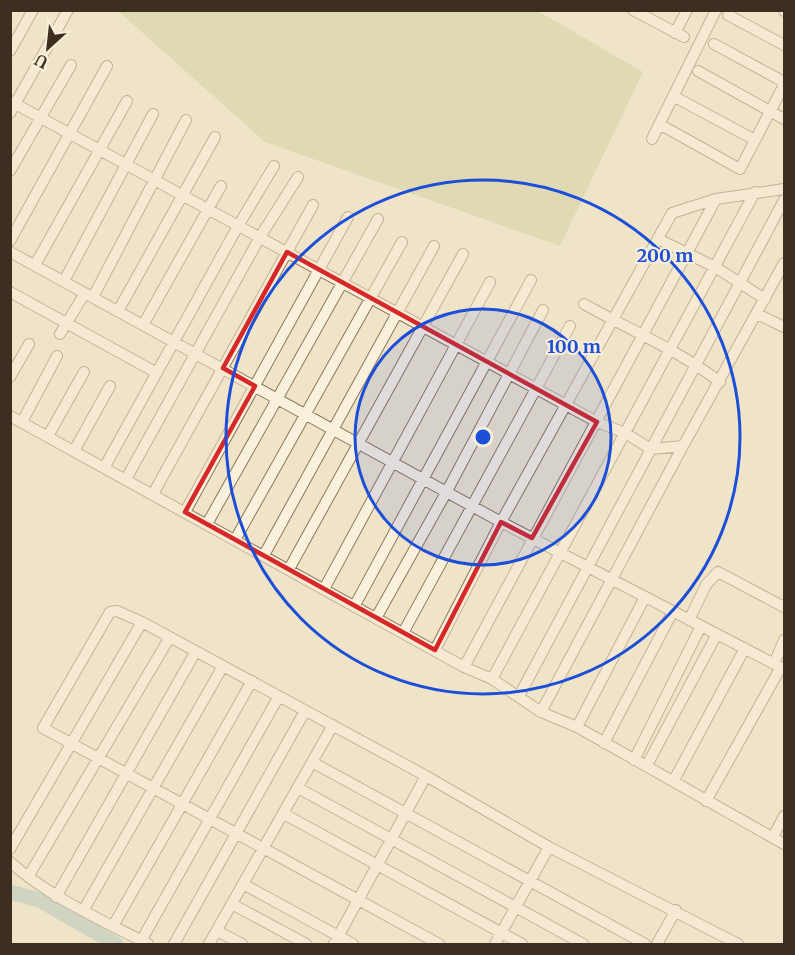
<svg xmlns="http://www.w3.org/2000/svg" width="795" height="955" viewBox="0 0 795 955" font-family="Merriweather,serif">
<rect width="100%" height="100%" fill="#f0e4c8"/>
<path fill="#c9cf9b" d="M 118,11 L 538,11 L 643,72 L 560,246 L 265,142 Z"/>
<g fill="none" stroke-linecap="round" stroke-linejoin="round">
<path stroke="#a9c4bc" stroke-width="15" d="M 10,892 L 39,900 L 116,944"/>
<g stroke="#8d765c" stroke-width="12">
<path id="street" d="M 633,10 L 684,37
M 784,10 L 784,11
M 728,15 L 784,45
M 675,33 L 687,10
M 714,44 L 784,82
M 10,51 L 33,10
M 698,71 L 784,119
M 673,96 L 755,140
M 10,101 L 597,422 L 625,433 L 651,449 L 683,446
M 10,113 L 68,10
M 659,124 L 740,169 L 784,85
M 652,139 L 716,10
M 10,171 L 71,65
M 658,239 L 715,267 L 765,299
M 10,241 L 107,66
M 10,252 L 501,522 L 784,669
M 35,265 L 127,101
M 64,281 L 153,114
M 10,292 L 157,373
M 93,297 L 186,120
M 584,304 C 630,330 678,350 720,382
M 118,311 L 215,137
M 757,314 L 784,327
M 143,325 L 221,186
M 60,334 L 85,293
M 10,377 L 29,344
M 10,416 L 464,667 L 492,679 L 541,712 L 577,727 L 784,844
M 22,422 L 57,356
M 48,436 L 84,372
M 74,451 L 110,386
M 104,468 L 238,226 L 274,166
M 126,479 L 260,237 L 298,177
M 153,494 L 313,205
M 185,512 L 348,217
M 207,524 L 378,219
M 235,540 L 402,242
M 264,555 L 434,246
M 289,569 L 463,254
M 324,589 L 490,282
M 355,605 L 531,280
M 376,618 L 447,491 L 543,310
M 689,620 L 706,585 L 718,572 L 784,607
M 403,633 L 570,326
M 435,650 L 501,522 L 672,213 L 716,199 L 784,189
M 774,664 L 784,640
M 464,667 L 716,199
M 492,679 L 755,192
M 519,696 L 784,200
M 541,712 L 683,446 L 784,263
M 577,727 L 645,597
M 604,743 L 673,611
M 634,760 L 701,626
M 312,762 L 645,944
M 647,765 L 717,634
M 674,780 L 745,648
M 298,788 L 583,944
M 706,801 L 781,667
M 284,814 L 522,944
M 773,837 L 784,816
M 10,849 L 142,622
M 10,862 C 51,898 100,919 148,944
M 28,877 L 170,637
M 243,884 L 353,944
M 56,897 L 196,651
M 232,904 L 306,944
M 83,911 L 223,666
M 113,926 L 252,681
M 217,931 L 242,944
M 141,941 L 279,696
M 174,944 L 305,711
M 209,944 L 333,725
M 334,944 L 426,776
M 439,944 L 43,728 L 110,612 L 117,611 L 142,622 L 426,776 L 549,847 L 738,944
M 495,944 L 549,847
M 657,944 L 676,910"/>
</g>
<use href="#street" stroke="#faf1dc" stroke-width="10"/>
</g>
<path d="M0 0H795V955H0ZM 287,252 L 597,422 L 532,538 L 501,522 L 435,650 L 185,512 L 255,386 L 223,368 Z" fill="#f0e4c8" fill-opacity=".55" fill-rule="evenodd"/>
<path fill="none" stroke="#d62828" stroke-width="4.5" stroke-linejoin="round" d="M 287,252 L 597,422 L 532,538 L 501,522 L 435,650 L 185,512 L 255,386 L 223,368 Z"/>
<circle cx="483" cy="437" r="128" fill="#1d4ed8" fill-opacity=".12"/>
<g fill="none" stroke="#1d4ed8" stroke-width="3">
<circle cx="483" cy="437" r="128"/>
<circle cx="483" cy="437" r="257"/>
</g>
<circle cx="483" cy="437" r="9" fill="#1d4ed8" stroke="#f7eed8" stroke-width="3"/>
<g font-size="18" text-anchor="middle" font-weight="bold" fill="#1d4ed8" stroke="#f7eed8" stroke-width="4.5" stroke-linejoin="round" paint-order="stroke">
<text x="665" y="262">200 m</text>
<text x="574" y="353">100 m</text>
</g>
<rect width="795" height="955" fill="none" stroke="#3d2e20" stroke-width="24"/>
<g transform="translate(48 48) rotate(207)" stroke="#f7eed8" stroke-width="4.5" paint-order="stroke">
<path d="M0-4.5L10 22L0 15L-10 22Z" fill="#3d2e20"/>
<text y="-9" font-size="16" font-weight="bold" text-anchor="middle" fill="#3d2e20">U</text>
</g>
</svg>
